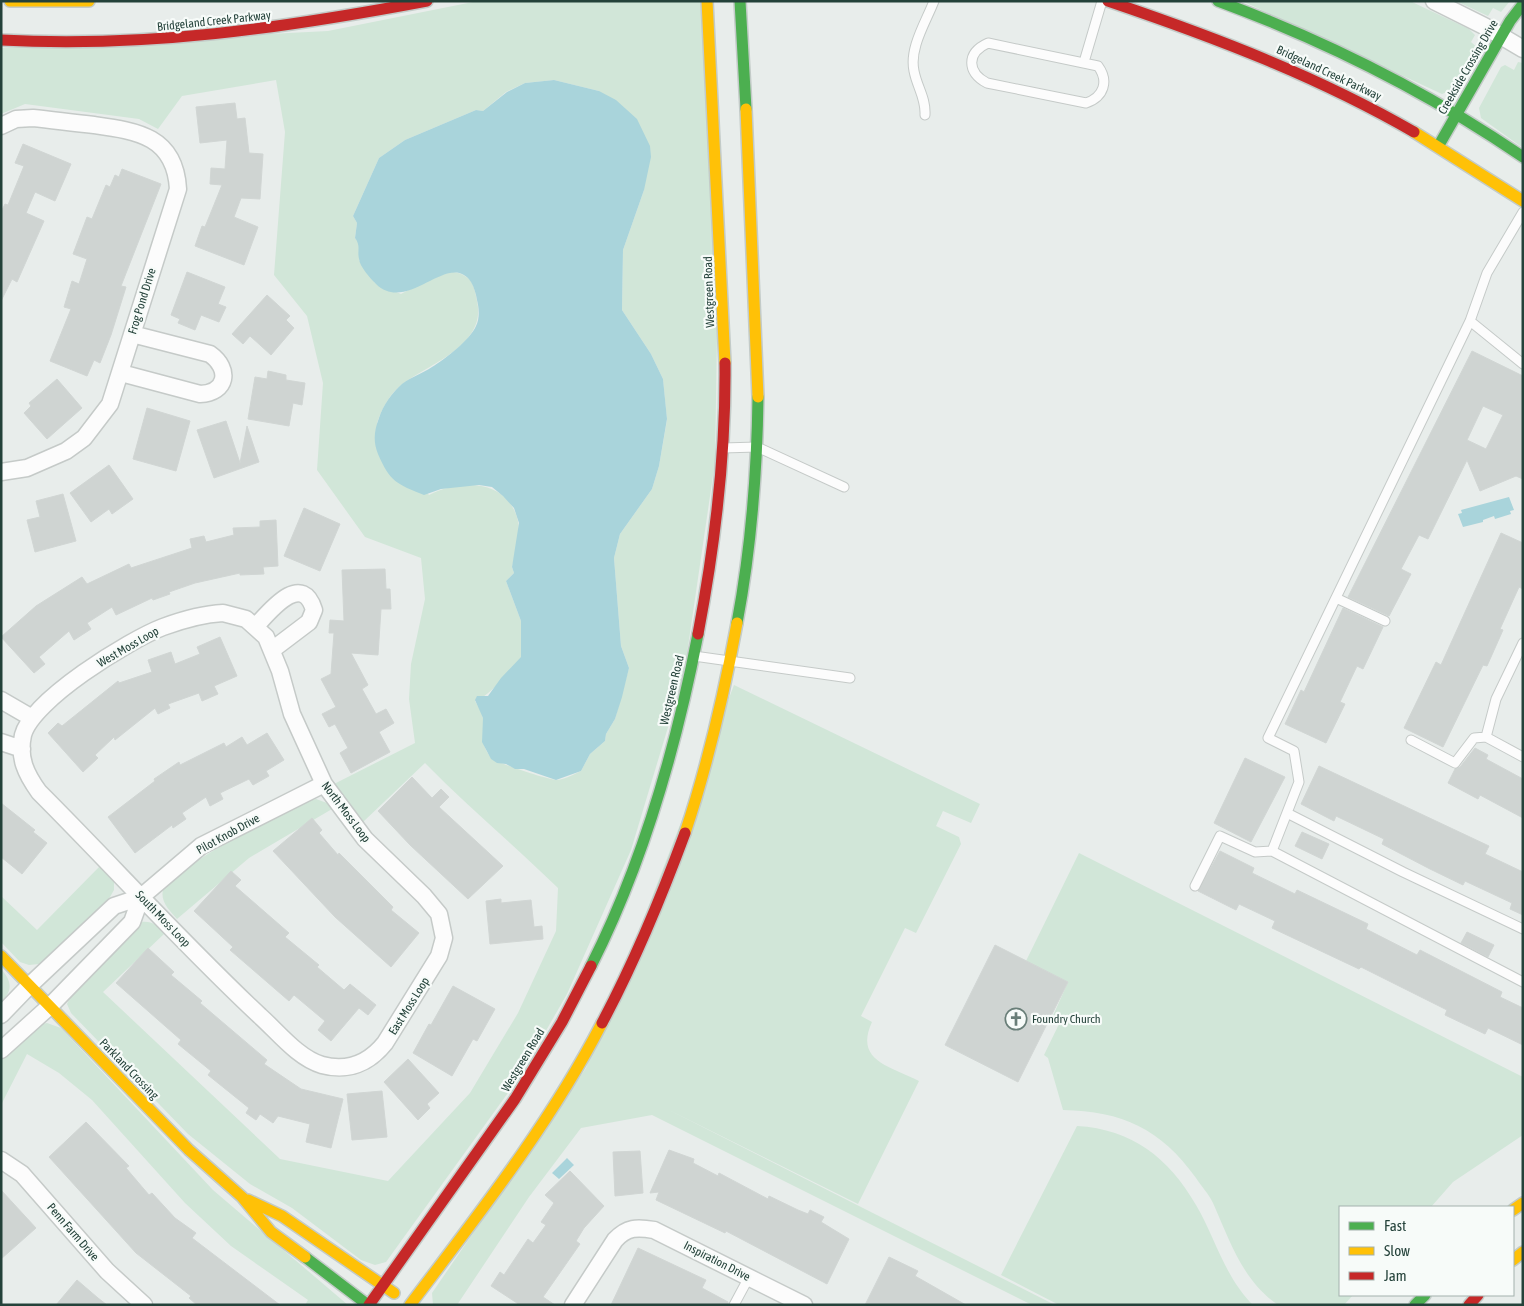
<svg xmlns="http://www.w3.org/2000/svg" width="1524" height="1306" viewBox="0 0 1524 1306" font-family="'Asap Condensed',sans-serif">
<rect width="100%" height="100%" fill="#e8edeb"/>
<path fill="#d1e6d8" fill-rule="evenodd" d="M 478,1 L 701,1 L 717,335 L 715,462 L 684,674 L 631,850 L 567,994 L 520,1076 L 386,1262 L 375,1265 L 361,1260 L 292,1208 L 250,1184 L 188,1134 L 71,1013 L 67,1004 L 72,993 L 141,922 C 153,921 157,925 164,934 L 103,992 L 280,1159 L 388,1181 L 470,1093 L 518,1013 L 556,931 L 558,888 C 514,845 467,806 425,763 L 363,822 L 334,784 L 415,743 L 409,699 L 411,664 L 425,599 L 421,558 L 365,537 L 317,470 L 323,383 L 307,316 L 274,275 L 285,132 L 276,80 L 182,96 L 158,129 L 139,119 L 25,104 L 1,114 L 1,48 L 328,31 ZM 554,80 L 599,91 L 644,190 L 623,250 L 622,310 L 651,354 L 663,379 L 667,420 L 659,466 L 652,489 L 620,534 L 614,558 L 621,646 L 629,668 L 615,719 L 606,734 L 605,741 L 590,754 L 581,771 C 574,774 564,780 556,780 C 549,780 494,762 491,758 C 477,739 487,734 483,718 C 482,712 478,706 475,701 C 493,694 507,672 521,658 L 521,621 L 506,581 L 514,573 L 512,567 C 515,554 521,535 518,521 C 508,479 461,479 429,495 L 377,423 C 382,408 390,393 404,383 C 432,363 487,344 477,301 C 476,295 474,285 470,280 C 466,276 459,272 453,272 C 445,271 410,289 401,294 L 375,283 L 359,260 L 360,244 L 355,238 L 357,223 L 353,216 L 379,158 L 405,140 L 476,110 L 483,111 L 506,92 L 525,83 Z
M 1242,1 L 1410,1 L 1469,29 L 1475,35 L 1471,42 L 1479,49 L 1456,88 L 1442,94 Z
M 1456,1 L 1510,1 L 1501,12 L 1493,8 L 1488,16 Z
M 1518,62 L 1523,63 L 1523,148 L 1481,118 L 1479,108 L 1501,67 L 1505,65 L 1514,70 Z
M 734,685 L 980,804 L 971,823 L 943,811 L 936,826 L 959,837 L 961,844 L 916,933 L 905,928 L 861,1016 L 872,1022 C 854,1061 890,1066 919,1081 L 858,1204 L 669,1110 L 1055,1305 L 1032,1305 L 652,1115 L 581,1128 L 529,1197 L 457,1305 L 433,1305 L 432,1293 L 586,1068 Z
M 316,799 L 327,803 L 332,809 L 249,858 L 177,919 C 170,911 160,902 163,890 C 170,870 293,804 316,799 Z
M 1079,853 L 1523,1077 L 1523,1135 L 1453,1182 L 1431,1207 L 1340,1207 L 1340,1295 L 1353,1295 L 1344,1305 L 1278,1305 C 1242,1280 1230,1241 1213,1203 C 1209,1194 1201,1186 1196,1178 C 1161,1129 1122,1111 1063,1110 L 1048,1058 L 1044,1055 L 1060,1022 L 1052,1018 L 1068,982 L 1026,961 Z
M 100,866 L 114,878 L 114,890 L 110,897 L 45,961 L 39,964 L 29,965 L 20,962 L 1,942 L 1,896 L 37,930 Z
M 1,969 C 12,981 13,991 1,1002 Z
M 47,1023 L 61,1028 L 213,1190 L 348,1305 L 305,1305 L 308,1300 L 231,1246 L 185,1203 L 92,1100 L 59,1073 L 27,1054 L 1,1105 L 1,1059 C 14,1047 29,1026 47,1023 Z
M 1077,1126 C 1132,1129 1169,1158 1196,1205 C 1216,1239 1224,1276 1253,1305 L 1059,1305 L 1001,1275 Z"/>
<path fill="#a9d4db" d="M 554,80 L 599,91 L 616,100 L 637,119 L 650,146 L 651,157 L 644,190 L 623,250 L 622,310 L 651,354 L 663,379 L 667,419 L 659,466 L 652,489 L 620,534 L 614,558 L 621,646 L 629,668 L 622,697 L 615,719 L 606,734 L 605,741 L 590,754 L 581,771 L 556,780 L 524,769 L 515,769 L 506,764 L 497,763 L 491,759 L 482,742 L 483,718 L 475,700 L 477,696 L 488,696 L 501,678 L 521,657 L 521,621 L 506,581 L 514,573 L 512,567 L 519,523 L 514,508 L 503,496 L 492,487 L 479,485 L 441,489 L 424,495 C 397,484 390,482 378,454 C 373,442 374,431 379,418 C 383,405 392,393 402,384 C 411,377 423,373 432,367 C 445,359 470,340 476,326 C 480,318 479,308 477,300 C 476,294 474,287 471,282 C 449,249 408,315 376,284 C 370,278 360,267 359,259 C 357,250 361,246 355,238 L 357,223 L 353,216 L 379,158 L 405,140 L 476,110 L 483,111 L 507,92 L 525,83 Z
M 1509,497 L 1514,510 L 1510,511 L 1511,514 L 1495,519 L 1494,516 L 1483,520 L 1483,522 L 1463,527 L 1458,514 L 1462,513 L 1461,510 Z
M 567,1158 L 574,1165 L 559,1179 L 552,1173 Z"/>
<path fill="#cfd4d2" stroke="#d1d6d4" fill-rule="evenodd" d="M 235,103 L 237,119 L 245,118 L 249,153 L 263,154 L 260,199 L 241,198 L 234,217 L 258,227 L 244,265 L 195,246 L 202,226 L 205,227 L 222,185 L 210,184 L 211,168 L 225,169 L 227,140 L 200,143 L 196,107 Z
M 23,144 L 71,164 L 55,201 L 35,192 L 26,213 L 44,221 L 17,282 L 12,279 L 1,301 L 1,212 L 5,204 L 8,205 L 24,166 L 15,163 Z
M 122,169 L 161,184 L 121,286 L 126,287 L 111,335 L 100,363 L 94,360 L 87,376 L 50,361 L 71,309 L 64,307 L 72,281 L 79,284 L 87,259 L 73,254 L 87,217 L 92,219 L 106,185 L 110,187 L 115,175 L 119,177 Z
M 187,272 L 225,287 L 218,304 L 226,307 L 219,322 L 201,315 L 195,330 L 178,323 L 180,319 L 171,315 Z
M 267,295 L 290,316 L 286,320 L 294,328 L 271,355 L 250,336 L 243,344 L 232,334 Z
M 1472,351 L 1523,376 L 1523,479 L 1516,476 L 1480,491 L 1467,460 L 1428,539 L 1419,535 L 1401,569 L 1411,574 L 1389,616 L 1348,597 ZM 1483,406 L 1503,415 L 1486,449 L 1467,440 Z
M 268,371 L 286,375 L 286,380 L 305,383 L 302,405 L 293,403 L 289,426 L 248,419 L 255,377 L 267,379 Z
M 57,379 L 82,408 L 47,439 L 24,413 L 31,406 L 29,403 Z
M 147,408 L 190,421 L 176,471 L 133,459 Z
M 226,421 L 240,463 L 247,426 L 259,462 L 214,478 L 197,430 Z
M 109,465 L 133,499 L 112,514 L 109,509 L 91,522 L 70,493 Z
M 63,494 L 76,541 L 35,552 L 27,520 L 40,517 L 36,501 Z
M 304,508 L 340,524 L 320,571 L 284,556 Z
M 276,520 L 278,566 L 263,567 L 264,574 L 240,575 L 240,573 L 195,583 L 169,592 L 170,594 L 153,600 L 152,598 L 116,615 L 112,607 L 87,623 L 91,629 L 74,640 L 69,631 L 39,657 L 45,664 L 34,673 L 1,637 L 36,606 L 82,577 L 87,584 L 129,564 L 131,568 L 192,548 L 190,539 L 204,536 L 206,542 L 234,535 L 233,528 L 260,527 L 260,521 Z
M 1501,533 L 1523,543 L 1523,589 L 1519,587 L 1500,629 L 1503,630 L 1487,666 L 1483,665 L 1443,747 L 1404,728 L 1436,662 L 1441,665 Z
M 385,569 L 386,589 L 390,589 L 391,609 L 381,609 L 378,655 L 351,653 L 368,685 L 362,689 L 376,714 L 386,709 L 394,723 L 379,732 L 390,752 L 351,773 L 340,753 L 348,748 L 335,724 L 329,727 L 322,714 L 336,707 L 321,679 L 331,674 L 334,633 L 329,633 L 330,620 L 344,621 L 342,570 Z
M 1343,608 L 1383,627 L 1363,669 L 1357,666 L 1340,702 L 1345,704 L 1326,743 L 1285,724 L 1301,690 L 1304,692 Z
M 220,637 L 237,676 L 214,686 L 218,694 L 202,701 L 199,693 L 168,704 L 170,708 L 158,714 L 155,708 L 115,740 L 114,737 L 95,755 L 98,758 L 83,772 L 48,733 L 58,723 L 62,726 L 118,681 L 119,683 L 152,672 L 148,660 L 171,652 L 175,664 L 200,654 L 197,647 Z
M 267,733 L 284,760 L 266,771 L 269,776 L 253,785 L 249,779 L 220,793 L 223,799 L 210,806 L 206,797 L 182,813 L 186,819 L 173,828 L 172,825 L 135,853 L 108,817 L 155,781 L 154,779 L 179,762 L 180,765 L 224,743 L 226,747 L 242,737 L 247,745 Z
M 1475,748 L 1488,755 L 1486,759 L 1523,779 L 1523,818 L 1480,795 L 1478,799 L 1448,783 L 1455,769 L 1460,767 Z
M 1245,758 L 1285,777 L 1251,842 L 1214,823 Z
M 1319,766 L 1489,846 L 1485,854 L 1523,872 L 1523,915 L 1510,909 L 1512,903 L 1465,881 L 1463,885 L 1430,869 L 1382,844 L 1384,839 L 1336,816 L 1334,821 L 1301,804 Z
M 412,777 L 432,798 L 441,789 L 449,797 L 439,807 L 503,866 L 468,899 L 410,845 L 378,811 Z
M 1,803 L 35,830 L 33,832 L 47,843 L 22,874 L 1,857 Z
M 312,818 L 322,830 L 319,833 L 338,855 L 339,853 L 393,907 L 391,910 L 419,933 L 391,967 L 335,917 L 273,851 Z
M 1302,832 L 1329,844 L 1322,859 L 1295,846 Z
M 1220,851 L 1254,868 L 1252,873 L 1295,894 L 1297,890 L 1368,924 L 1366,929 L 1417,955 L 1420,950 L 1502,992 L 1500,997 L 1523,1008 L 1523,1045 L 1488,1028 L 1485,1034 L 1445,1015 L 1447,1010 L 1361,967 L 1359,969 L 1272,928 L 1275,921 L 1239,904 L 1236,910 L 1198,891 Z
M 231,871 L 241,880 L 235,886 L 289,933 L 285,937 L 319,965 L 317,967 L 344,990 L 350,984 L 376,1005 L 368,1015 L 359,1008 L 331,1041 L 318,1030 L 325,1021 L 294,995 L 289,1001 L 230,950 L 233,947 L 194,911 Z
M 501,899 L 501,903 L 531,900 L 534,927 L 542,926 L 543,939 L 490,944 L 486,901 Z
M 1467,932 L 1494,945 L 1488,957 L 1461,943 Z
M 995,945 L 1068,982 L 1018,1082 L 945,1045 Z
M 148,948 L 174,972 L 171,975 L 202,1001 L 200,1003 L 267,1060 L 264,1064 L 301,1089 L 343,1099 L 331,1148 L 306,1142 L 310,1124 L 278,1116 L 273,1123 L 260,1114 L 256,1120 L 246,1113 L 249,1108 L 208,1075 L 211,1071 L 178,1044 L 181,1040 L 116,983 Z
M 453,986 L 495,1009 L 477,1041 L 473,1039 L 452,1076 L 413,1053 L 429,1024 L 431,1025 Z
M 408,1059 L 439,1093 L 427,1104 L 430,1108 L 418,1120 L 384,1082 Z
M 382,1091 L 387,1137 L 352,1140 L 347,1094 Z
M 86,1122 L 129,1166 L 126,1168 L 149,1195 L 152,1193 L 175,1218 L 196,1233 L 192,1238 L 280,1305 L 197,1305 L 189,1298 L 191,1296 L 136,1253 L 49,1157 Z
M 669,1150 L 694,1159 L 693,1163 L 718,1176 L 719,1173 L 768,1199 L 769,1196 L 798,1210 L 808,1214 L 810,1210 L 824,1217 L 821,1222 L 849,1239 L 827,1284 L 726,1231 L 725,1233 L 656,1200 L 659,1192 L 650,1193 Z
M 640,1151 L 643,1193 L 615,1196 L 613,1152 Z
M 570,1171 L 604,1206 L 584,1228 L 576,1241 L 580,1244 L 543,1297 L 555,1305 L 520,1305 L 491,1286 L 500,1272 L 504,1275 L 528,1239 L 533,1243 L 546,1225 L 541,1222 L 554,1203 L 545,1195 Z
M 1,1190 L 36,1228 L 1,1259 Z
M 638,1248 L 706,1280 L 702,1288 L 728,1302 L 728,1305 L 611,1305 Z
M 889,1257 L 918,1271 L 915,1276 L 966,1305 L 865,1305 Z
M 77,1280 L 98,1298 L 107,1305 L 56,1305 Z"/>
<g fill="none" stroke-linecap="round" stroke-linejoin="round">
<g stroke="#c5cac8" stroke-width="11">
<path id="lane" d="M 988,43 L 1098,66 C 1109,81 1104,97 1086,103 L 987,83 C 967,72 966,53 988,43 Z
M 1084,62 L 1102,1
M 925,115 C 926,98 917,87 914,71 C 909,48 926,22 934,1
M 1523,212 L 1487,273 L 1470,321 L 1268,738 L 1294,751 L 1299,782 L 1272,851 L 1523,982
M 1470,321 L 1523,364
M 723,448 L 757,447 L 844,487
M 1336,598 L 1385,621
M 1523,643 L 1496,699 L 1486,737 L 1523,757
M 694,656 L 850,678
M 1411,740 L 1455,763 L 1474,738 L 1486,737
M 1287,813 L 1403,872 L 1523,929
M 1195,886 L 1220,836 L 1255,852 L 1272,851
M 734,1305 L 749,1277"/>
</g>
<g stroke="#c5cac8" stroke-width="19">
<path id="street" d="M 1434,1 L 1484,26 L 1523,49
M 1,126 L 16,119 L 33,118 C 53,120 73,123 94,125 C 137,131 175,136 178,189 L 110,404 L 84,438 L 66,451 L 27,468 L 1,472
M 121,373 L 200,394 C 227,393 231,369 210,354 L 132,334
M 223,613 L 246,619 L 266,637 L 280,671 L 292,714 L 324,784 L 365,839 L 424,896 L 439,914 L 444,938 L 439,956 L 385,1043 C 369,1063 348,1072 322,1065 C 298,1058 278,1032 260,1016 C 183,944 113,866 39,792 C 26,774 18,758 23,735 C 32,700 129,640 163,627 C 182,620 203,614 223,613 Z
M 256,626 C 269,612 302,570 314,610 L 309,622 L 272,650
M 1,700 L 32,718
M 1,742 L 22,749
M 1,1015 L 30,985 L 114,906 L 141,897 L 201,846 L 324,784
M 1,1050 L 50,1006 L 132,922 L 141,897
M 1,1160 L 22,1174 L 107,1271 L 144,1305
M 573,1305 L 615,1240 C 627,1227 637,1227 654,1230 L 804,1305"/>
</g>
<g stroke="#c3cbc8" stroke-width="14">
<path id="fast" d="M 740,1 L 746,109
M 1218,1 C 1326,41 1428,92 1523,157
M 1439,145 L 1510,21 L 1523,4
M 737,623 C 751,549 757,473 758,397
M 591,966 C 643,863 676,748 698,634
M 305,1257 L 368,1305
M 1415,1305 L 1425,1295"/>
</g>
<g stroke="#c3cbc8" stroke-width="14">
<path id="slow" d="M 10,1 L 89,1
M 707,1 L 725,363
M 746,109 L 758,397
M 1414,132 L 1523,201
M 685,833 C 708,764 724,694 737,623
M 1,956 L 189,1150 L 242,1197 L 271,1232 L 305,1257
M 248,1200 L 282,1216 L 394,1293
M 1513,1210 L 1523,1203
M 1513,1260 L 1523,1252
M 410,1305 C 478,1215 550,1124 602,1023"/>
</g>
<g stroke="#c3cbc8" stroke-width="14">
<path id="jam" d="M 1108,1 C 1214,37 1317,76 1414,132
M 1,40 C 148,48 283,28 427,1
M 698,634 C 715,545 726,454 725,363
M 602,1023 C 635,961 661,898 685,833
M 369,1305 L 515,1099 L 562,1022 L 591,966
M 1469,1305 L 1478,1295"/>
</g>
<use href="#lane" stroke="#fcfcfc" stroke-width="9"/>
<use href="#street" stroke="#fcfcfc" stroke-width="16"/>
<use href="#fast" stroke="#4caf50" stroke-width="11"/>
<use href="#slow" stroke="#ffc107" stroke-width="11"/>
<use href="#jam" stroke="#c62828" stroke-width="11"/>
</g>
<defs>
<g id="church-ring" transform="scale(1.125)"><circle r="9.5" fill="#f7fbf9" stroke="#697e78" stroke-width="1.5"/><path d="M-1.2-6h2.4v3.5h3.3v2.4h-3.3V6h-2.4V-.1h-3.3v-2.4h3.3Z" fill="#697e78"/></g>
</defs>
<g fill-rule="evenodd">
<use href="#church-ring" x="1016" y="1019"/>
</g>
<g text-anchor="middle" stroke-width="4.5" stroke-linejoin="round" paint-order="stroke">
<g font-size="12" fill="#24423a" stroke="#f7fbf9">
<text transform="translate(214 21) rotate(-6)" y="4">Bridgeland Creek Parkway</text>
<text transform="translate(1468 67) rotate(-60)" y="4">Creekside Crossing Drive</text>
<text transform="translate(1329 73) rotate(25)" y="4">Bridgeland Creek Parkway</text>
<text transform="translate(709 292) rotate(-92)" y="4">Westgreen Road</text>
<text transform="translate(142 301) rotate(-73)" y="4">Frog Pond Drive</text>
<text transform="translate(128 647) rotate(-30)" y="4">West Moss Loop</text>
<text transform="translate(672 690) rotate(-77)" y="4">Westgreen Road</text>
<text transform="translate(346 812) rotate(53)" y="4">North Moss Loop</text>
<text transform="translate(228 834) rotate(-29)" y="4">Pilot Knob Drive</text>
<text transform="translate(163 919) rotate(46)" y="4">South Moss Loop</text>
<text transform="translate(409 1006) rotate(-58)" y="4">East Moss Loop</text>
<text transform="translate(523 1060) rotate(-59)" y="4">Westgreen Road</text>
<text transform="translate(129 1069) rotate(46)" y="4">Parkland Crossing</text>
<text transform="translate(73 1232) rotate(49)" y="4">Penn Farm Drive</text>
<text transform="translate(717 1261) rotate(27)" y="4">Inspiration Drive</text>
</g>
<g font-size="12" fill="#24423a" stroke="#f7fbf9" text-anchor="start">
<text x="1032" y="1023">Foundry Church</text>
</g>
</g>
<rect width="1524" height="1306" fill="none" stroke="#24423a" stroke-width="5"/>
<rect x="1339" y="1206" width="175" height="90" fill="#f7fbf9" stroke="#a3b1ad"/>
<rect x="1349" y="1222" width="25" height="8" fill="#4caf50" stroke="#a3b1ad"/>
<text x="1384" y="1231" font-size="15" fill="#24423a">Fast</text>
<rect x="1349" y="1247" width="25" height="8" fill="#ffc107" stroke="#a3b1ad"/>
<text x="1384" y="1256" font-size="15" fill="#24423a">Slow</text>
<rect x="1349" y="1272" width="25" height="8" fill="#c62828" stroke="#a3b1ad"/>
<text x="1384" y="1281" font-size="15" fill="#24423a">Jam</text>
</svg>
